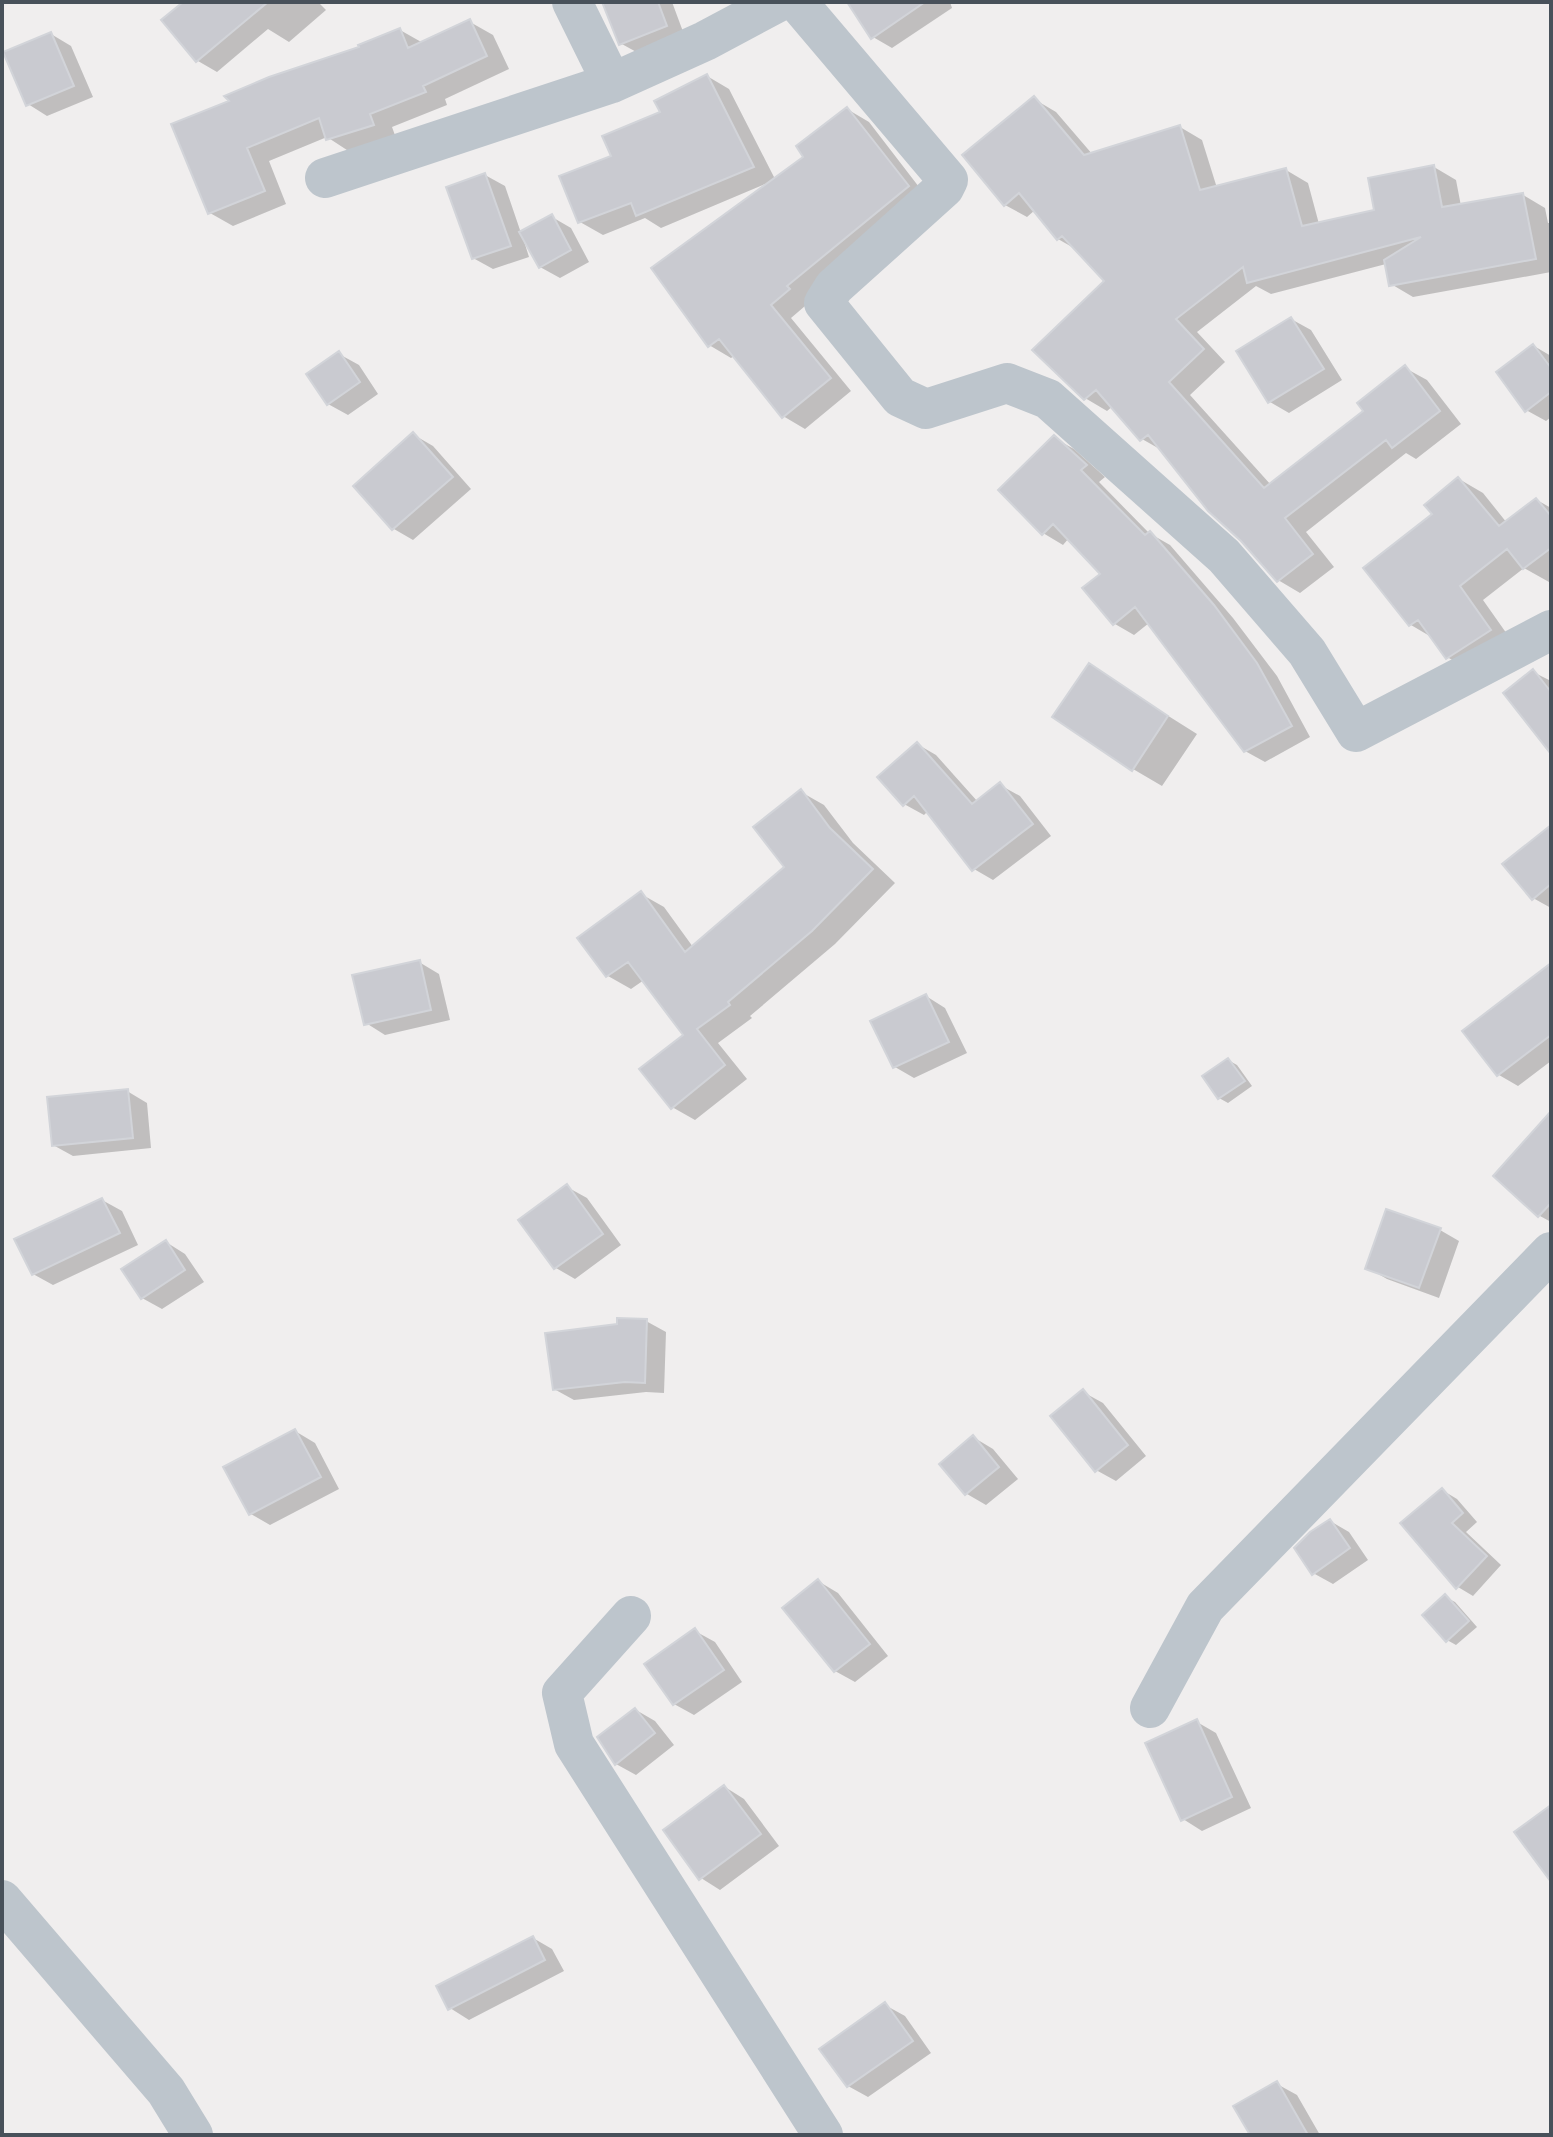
<svg xmlns="http://www.w3.org/2000/svg" width="1553" height="2137" viewBox="0 0 1553 2137" font-family="Helvetica,sans-serif">
<rect width="100%" height="100%" fill="#f0eeee"/>
<path fill="#0003" d="M 186,2 L 318,2 L 326,10 L 289,42 L 268,29 L 217,72 L 198,61 Z
M 604,2 L 672,2 L 685,37 L 640,54 L 620,43 Z
M 849,2 L 950,2 L 952,8 L 892,48 L 873,37 Z
M 470,22 L 493,35 L 509,69 L 445,99 L 447,105 L 392,127 L 396,138 L 350,152 L 327,137 L 269,161 L 286,204 L 233,226 L 210,213 L 174,125 L 400,30 L 423,43 Z
M 51,34 L 71,46 L 93,97 L 47,116 L 28,104 Z
M 707,76 L 729,89 L 775,179 L 805,157 L 847,109 L 869,122 L 929,200 L 791,318 L 851,391 L 805,429 L 783,416 L 734,356 L 731,358 L 709,345 L 765,184 L 661,228 L 645,218 L 603,235 L 580,222 L 613,157 Z
M 1034,99 L 1056,112 L 1093,155 L 1180,127 L 1202,140 L 1217,188 L 1286,170 L 1308,183 L 1319,224 L 1376,212 L 1434,167 L 1456,180 L 1461,206 L 1523,195 L 1545,208 L 1548,223 L 1551,223 L 1551,272 L 1413,297 L 1391,284 L 1386,264 L 1271,294 L 1256,286 L 1197,332 L 1225,362 L 1190,395 L 1271,485 L 1366,411 L 1405,368 L 1427,380 L 1461,424 L 1416,459 L 1406,453 L 1306,532 L 1334,567 L 1300,593 L 1278,580 L 1165,452 L 1142,439 L 1113,406 L 1107,411 L 1085,398 L 1106,281 L 1079,251 L 1058,239 L 1035,210 L 1027,217 L 1005,205 Z
M 485,175 L 505,186 L 521,233 L 552,217 L 571,228 L 589,262 L 560,278 L 540,267 L 524,241 L 529,257 L 493,269 L 473,258 Z
M 1291,319 L 1311,330 L 1342,380 L 1289,413 L 1270,402 Z
M 1534,346 L 1551,356 L 1551,417 L 1546,421 L 1526,410 Z
M 339,354 L 359,365 L 378,394 L 348,415 L 328,404 Z
M 414,435 L 433,446 L 471,489 L 413,540 L 394,529 L 356,486 Z
M 1054,438 L 1074,449 L 1105,477 L 1099,482 L 1149,533 L 1170,545 L 1233,618 L 1277,676 L 1310,737 L 1265,762 L 1245,751 L 1149,623 L 1134,635 L 1115,624 L 1085,589 L 1103,574 L 1069,538 L 1063,545 L 1043,533 Z
M 1459,479 L 1483,493 L 1507,523 L 1537,500 L 1551,508 L 1551,580 L 1549,582 L 1524,568 L 1483,600 L 1514,644 L 1472,671 L 1447,657 L 1433,638 L 1411,625 L 1434,514 Z
M 1089,666 L 1197,734 L 1162,786 L 1133,769 Z
M 1533,672 L 1551,681 L 1551,743 Z
M 917,744 L 936,755 L 978,802 L 1000,785 L 1020,796 L 1051,836 L 993,880 L 974,869 L 928,811 L 924,815 L 904,804 Z
M 801,792 L 824,805 L 853,843 L 895,883 L 835,944 L 750,1016 L 752,1018 L 718,1043 L 747,1079 L 695,1120 L 672,1107 L 686,1035 L 644,980 L 631,989 L 608,976 L 641,894 L 664,907 L 693,947 L 787,867 Z
M 1551,839 L 1551,908 L 1533,898 Z
M 419,962 L 439,974 L 450,1020 L 385,1035 L 366,1023 Z
M 1551,979 L 1551,1061 L 1518,1086 L 1499,1075 Z
M 926,996 L 945,1008 L 967,1053 L 914,1078 L 895,1067 Z
M 1228,1060 L 1237,1065 L 1252,1086 L 1228,1103 L 1219,1098 Z
M 127,1091 L 147,1103 L 151,1148 L 73,1156 L 53,1145 Z
M 1551,1135 L 1551,1222 L 1540,1216 L 1496,1176 Z
M 567,1187 L 587,1198 L 621,1245 L 575,1279 L 556,1268 L 521,1221 Z
M 102,1200 L 122,1211 L 138,1245 L 53,1285 L 33,1274 Z
M 1440,1230 L 1459,1241 L 1439,1298 L 1387,1279 L 1368,1268 Z
M 166,1242 L 185,1254 L 204,1282 L 162,1309 L 142,1298 Z
M 646,1321 L 666,1332 L 664,1393 L 646,1392 L 574,1400 L 554,1389 Z
M 1083,1392 L 1103,1403 L 1146,1456 L 1116,1481 L 1096,1470 Z
M 295,1431 L 315,1443 L 339,1489 L 270,1525 L 251,1514 Z
M 973,1437 L 993,1449 L 1018,1479 L 986,1505 L 967,1494 L 941,1464 Z
M 1442,1490 L 1457,1499 L 1477,1522 L 1466,1532 L 1501,1565 L 1473,1596 L 1458,1587 L 1402,1524 Z
M 1330,1521 L 1349,1532 L 1368,1560 L 1333,1584 L 1313,1573 Z
M 818,1581 L 838,1593 L 888,1656 L 855,1682 L 835,1671 Z
M 1445,1597 L 1455,1602 L 1477,1627 L 1456,1645 L 1447,1640 Z
M 695,1631 L 715,1642 L 742,1682 L 694,1715 L 674,1704 Z
M 636,1710 L 655,1721 L 674,1745 L 636,1775 L 616,1764 Z
M 1197,1722 L 1216,1733 L 1251,1808 L 1202,1831 L 1183,1819 Z
M 725,1787 L 744,1799 L 779,1846 L 720,1890 L 701,1878 Z
M 533,1938 L 552,1949 L 564,1971 L 469,2020 L 450,2008 Z
M 885,2005 L 905,2016 L 931,2053 L 868,2097 L 848,2086 Z
M 1277,2084 L 1297,2095 L 1320,2135 L 1252,2135 Z"/>
<path fill="#c9cad0" stroke="#d2d4d9" stroke-width="2" d="M 183,2 L 268,2 L 196,62 L 161,20 Z
M 602,2 L 658,2 L 667,26 L 619,45 Z
M 847,2 L 925,2 L 871,39 Z
M 470,19 L 487,56 L 423,86 L 426,92 L 370,114 L 374,125 L 326,140 L 319,118 L 247,148 L 265,191 L 208,214 L 171,124 L 229,101 L 224,96 L 269,77 L 359,47 L 358,45 L 400,28 L 408,48 Z
M 51,32 L 74,86 L 26,106 L 3,52 Z
M 707,74 L 754,167 L 636,216 L 631,203 L 578,223 L 559,176 L 611,156 L 602,136 L 660,112 L 654,101 Z
M 1034,96 L 1084,155 L 1180,125 L 1200,190 L 1286,168 L 1302,226 L 1374,210 L 1368,178 L 1434,165 L 1442,207 L 1523,193 L 1536,259 L 1389,286 L 1384,260 L 1421,237 L 1247,283 L 1243,267 L 1176,319 L 1204,349 L 1169,382 L 1264,488 L 1363,411 L 1357,403 L 1405,365 L 1440,411 L 1392,448 L 1386,440 L 1285,518 L 1313,554 L 1277,582 L 1241,541 L 1208,511 L 1148,435 L 1140,441 L 1096,390 L 1084,400 L 1032,350 L 1104,281 L 1062,236 L 1057,240 L 1019,193 L 1004,206 L 962,155 Z
M 847,107 L 909,186 L 787,286 L 790,289 L 771,305 L 831,378 L 782,418 L 719,339 L 708,347 L 651,268 L 803,157 L 796,146 Z
M 485,173 L 511,246 L 472,259 L 446,187 Z
M 552,214 L 571,250 L 539,268 L 519,232 Z
M 1291,317 L 1324,369 L 1268,403 L 1236,351 Z
M 1533,344 L 1551,368 L 1551,392 L 1525,412 L 1496,372 Z
M 339,351 L 360,382 L 327,405 L 306,374 Z
M 413,432 L 453,477 L 392,530 L 353,486 Z
M 1054,435 L 1087,465 L 1081,470 L 1145,535 L 1150,531 L 1214,605 L 1257,663 L 1292,726 L 1244,752 L 1135,607 L 1113,625 L 1082,588 L 1100,574 L 1053,524 L 1042,535 L 998,490 Z
M 1458,477 L 1499,526 L 1536,498 L 1551,516 L 1551,548 L 1523,569 L 1507,549 L 1460,586 L 1491,630 L 1446,659 L 1418,620 L 1409,626 L 1363,568 L 1432,514 L 1424,505 Z
M 1089,663 L 1168,716 L 1132,771 L 1052,717 Z
M 1533,669 L 1551,692 L 1551,754 L 1503,693 Z
M 917,742 L 972,804 L 1000,782 L 1033,824 L 972,871 L 914,796 L 903,806 L 877,777 Z
M 801,789 L 830,828 L 873,869 L 812,931 L 728,1002 L 730,1005 L 697,1029 L 725,1065 L 671,1109 L 639,1069 L 683,1035 L 628,962 L 606,977 L 577,938 L 641,891 L 685,952 L 784,867 L 753,827 Z
M 1551,825 L 1551,884 L 1532,900 L 1502,864 Z
M 420,960 L 431,1010 L 364,1025 L 352,975 Z
M 1551,963 L 1551,1035 L 1497,1076 L 1462,1031 Z
M 926,994 L 949,1042 L 893,1068 L 870,1021 Z
M 1228,1058 L 1245,1081 L 1218,1099 L 1202,1076 Z
M 128,1089 L 133,1138 L 52,1146 L 47,1097 Z
M 1551,1111 L 1551,1203 L 1538,1217 L 1493,1176 Z
M 567,1184 L 603,1234 L 554,1269 L 518,1220 Z
M 102,1198 L 120,1233 L 32,1275 L 14,1239 Z
M 1386,1209 L 1441,1228 L 1419,1288 L 1365,1269 Z
M 166,1240 L 185,1270 L 141,1299 L 121,1269 Z
M 617,1318 L 647,1319 L 645,1383 L 625,1382 L 553,1390 L 545,1333 L 617,1324 Z
M 1083,1389 L 1128,1445 L 1095,1472 L 1050,1416 Z
M 295,1429 L 321,1477 L 249,1515 L 223,1467 Z
M 973,1435 L 999,1467 L 965,1495 L 939,1464 Z
M 1442,1488 L 1463,1513 L 1452,1523 L 1487,1556 L 1456,1589 L 1400,1523 Z
M 1330,1519 L 1350,1548 L 1312,1575 L 1294,1548 L 1310,1532 Z
M 818,1579 L 870,1644 L 834,1672 L 782,1608 Z
M 1445,1594 L 1469,1621 L 1446,1642 L 1422,1615 Z
M 695,1628 L 724,1670 L 673,1705 L 644,1664 Z
M 635,1708 L 655,1733 L 615,1765 L 597,1737 Z
M 1197,1719 L 1232,1797 L 1181,1821 L 1145,1743 Z
M 724,1785 L 761,1834 L 699,1880 L 663,1830 Z
M 1551,1805 L 1551,1882 L 1514,1832 Z
M 533,1936 L 545,1960 L 448,2010 L 436,1986 Z
M 885,2002 L 913,2041 L 847,2087 L 819,2049 Z
M 1277,2081 L 1308,2135 L 1250,2135 L 1233,2106 Z"/>
<g fill="none" stroke-linecap="round" stroke-linejoin="round">
<path stroke="#bdc5cc" stroke-width="40" d="M 572,2 L 612,83
M 794,2 L 798,3 L 948,180 L 944,188 L 834,287 L 824,303 L 900,397 L 926,409 L 1007,383 L 1048,399 L 1224,556 L 1307,652 L 1356,732 L 1551,630
M 325,178 L 612,83 L 705,41 L 778,2
M 631,1616 L 562,1693 L 574,1744 L 823,2135
M 1150,1708 L 1205,1607 L 1551,1252
M 2,1900 L 166,2091 L 193,2135"/>
</g>
<rect width="1553" height="2137" fill="none" stroke="#48515a" stroke-width="8"/>
</svg>
